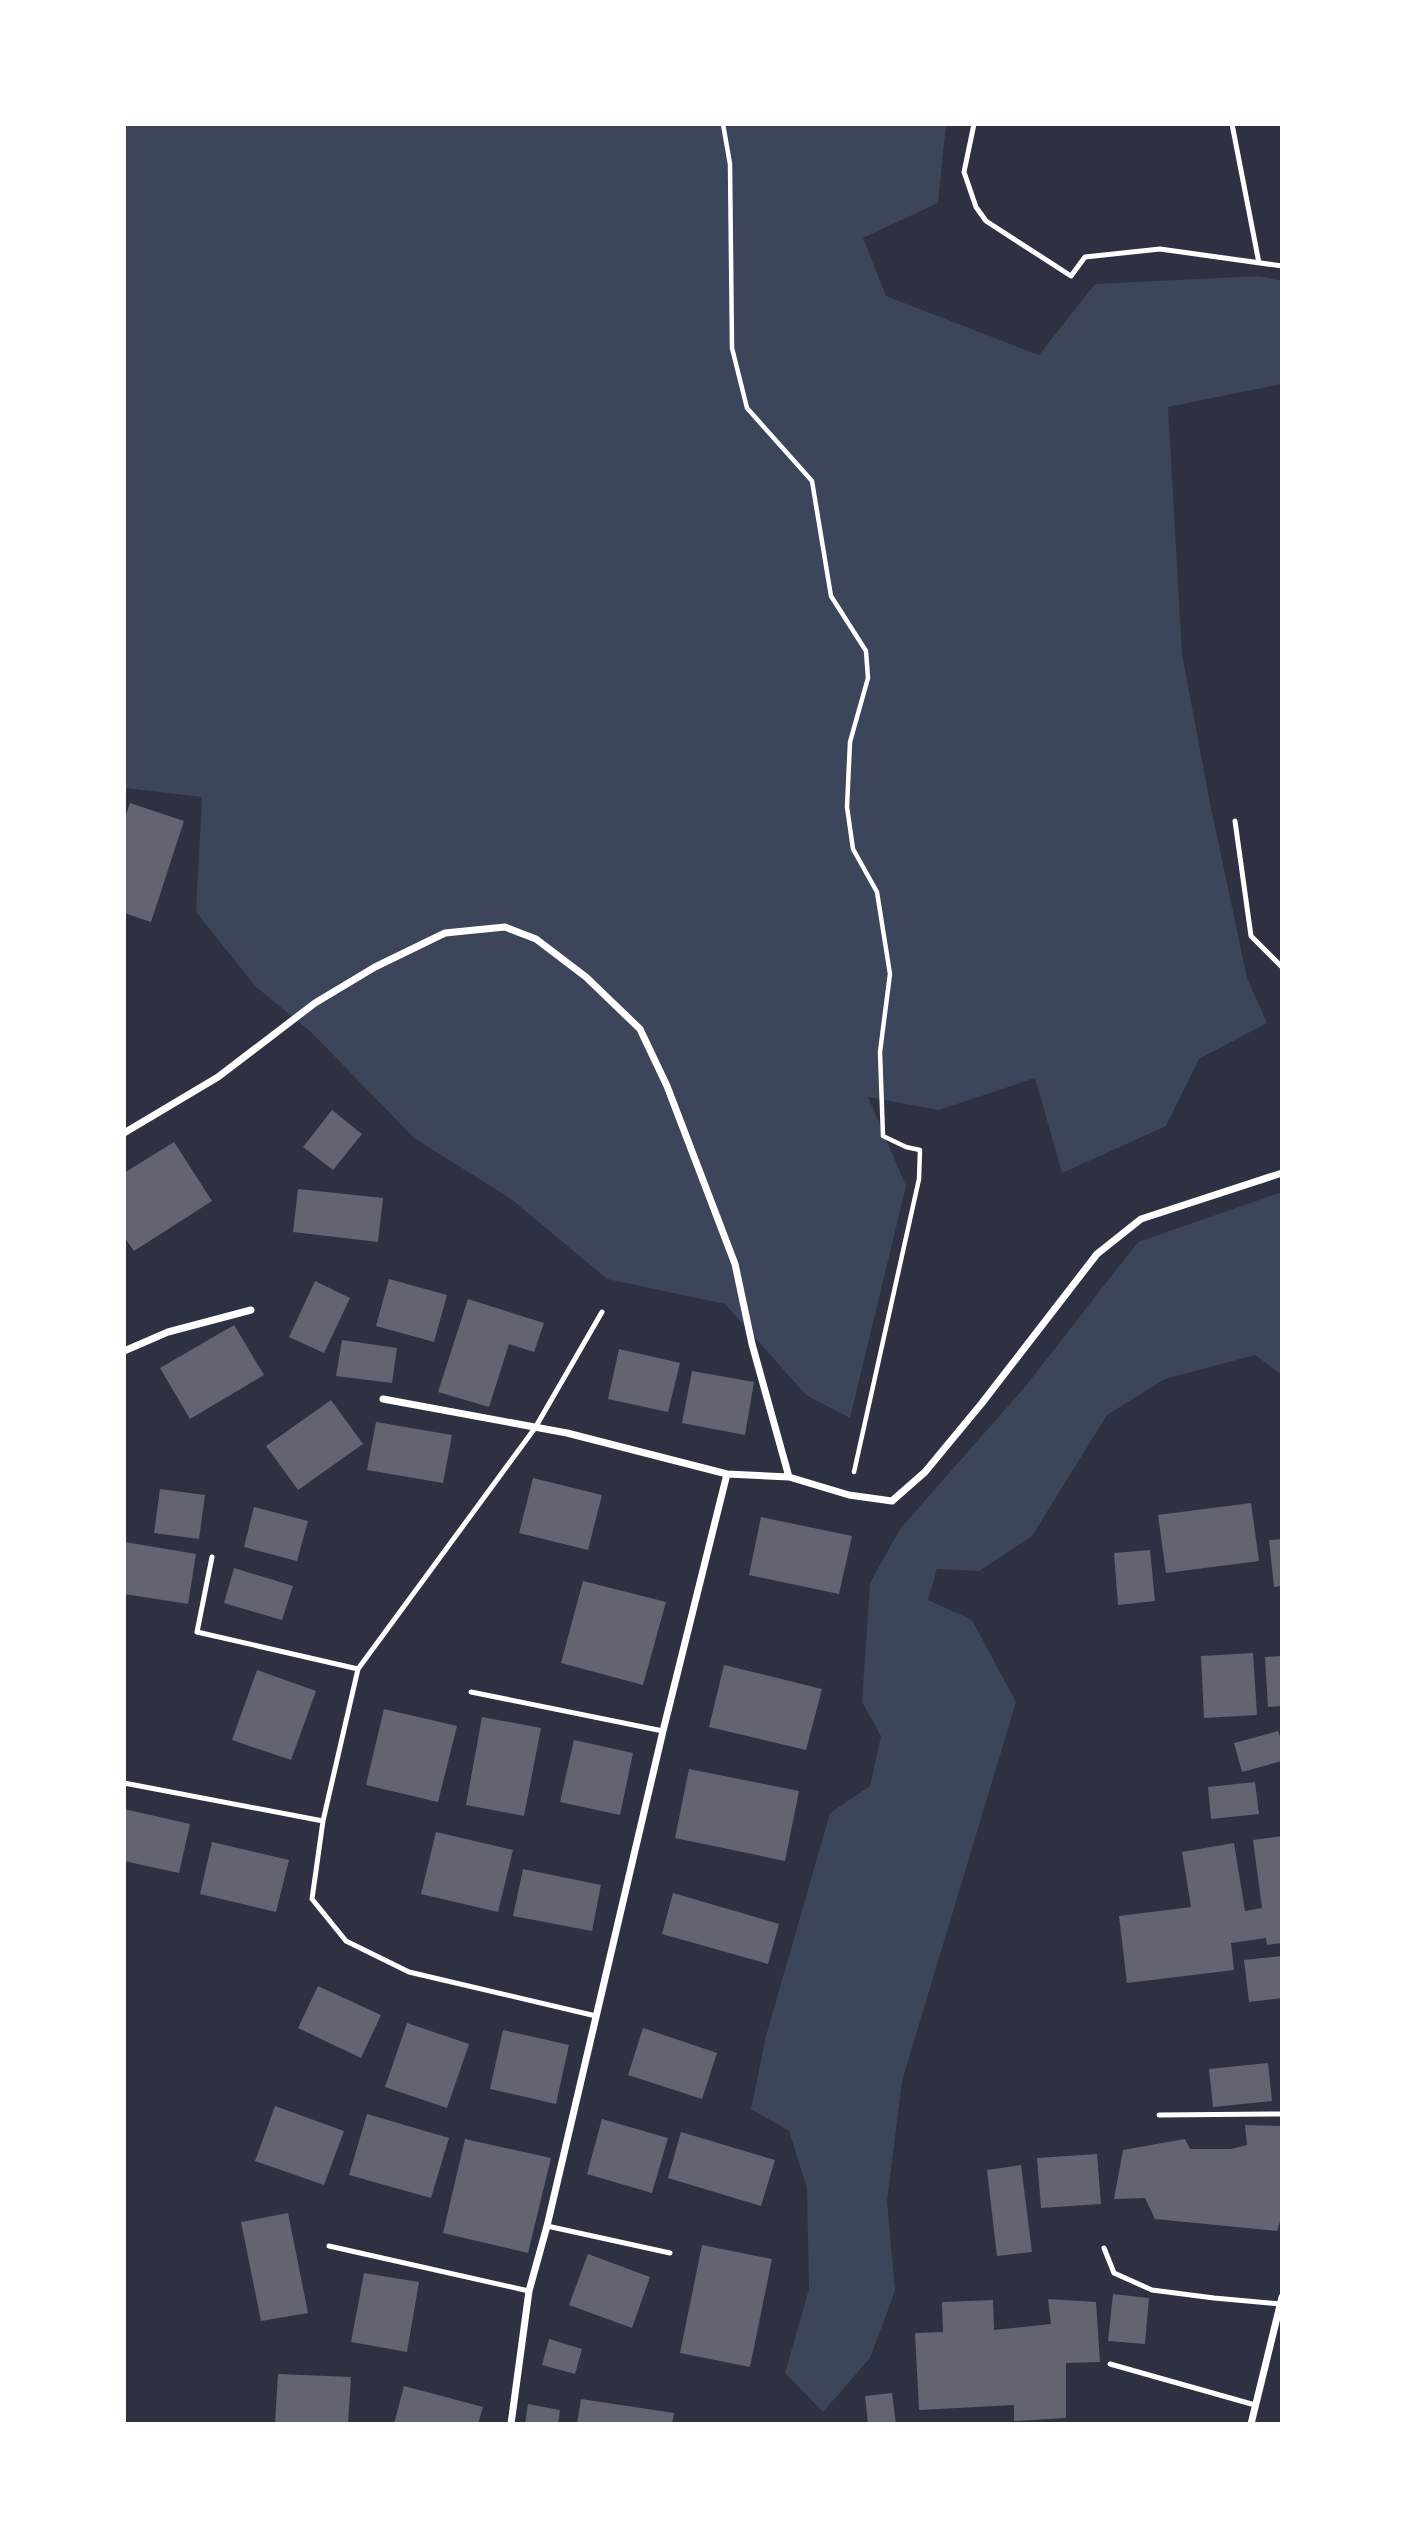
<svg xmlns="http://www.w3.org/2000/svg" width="1406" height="2548" viewBox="0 0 1406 2548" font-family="'IBM Plex Sans',sans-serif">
<rect width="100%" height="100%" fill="#2d3142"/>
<path fill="#3c4559" d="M 124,124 L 946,124 L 938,203 L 863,238 L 886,296 L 1039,355 L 1095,284 L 1259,276 L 1282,281 L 1282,384 L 1168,407 L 1182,654 L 1210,803 L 1247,978 L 1267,1023 L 1199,1059 L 1166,1126 L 1062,1173 L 1035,1078 L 939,1110 L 868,1097 L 906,1186 L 850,1418 L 806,1395 L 725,1304 L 607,1279 L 511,1199 L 414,1138 L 311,1032 L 255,986 L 196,912 L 202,797 L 124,788 Z
M 1282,1192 L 1282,1375 L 1255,1355 L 1165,1379 L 1107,1415 L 1032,1536 L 979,1571 L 937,1569 L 928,1600 L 972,1620 L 1016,1702 L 902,2081 L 887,2201 L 895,2291 L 870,2358 L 823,2412 L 785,2373 L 809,2289 L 807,2188 L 789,2131 L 751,2109 L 766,2036 L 830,1813 L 870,1786 L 881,1736 L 862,1702 L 870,1583 L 900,1529 L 1024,1388 L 1138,1242 Z"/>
<path fill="#626471" d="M 130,803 L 184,821 L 151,922 L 124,913 L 124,821 Z
M 332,1110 L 362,1134 L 333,1170 L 303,1147 Z
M 174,1142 L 212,1201 L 134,1251 L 124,1237 L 124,1173 Z
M 298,1189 L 383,1198 L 378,1242 L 293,1232 Z
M 389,1279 L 447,1295 L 434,1342 L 376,1326 Z
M 315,1281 L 350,1298 L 324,1353 L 289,1337 Z
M 468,1299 L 544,1323 L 534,1352 L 509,1344 L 489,1407 L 438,1392 Z
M 234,1325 L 264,1375 L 190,1419 L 160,1368 Z
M 342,1340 L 397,1348 L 392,1383 L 336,1376 Z
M 619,1349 L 680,1363 L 668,1412 L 608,1399 Z
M 692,1371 L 754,1382 L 745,1435 L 682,1423 Z
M 331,1400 L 363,1444 L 298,1490 L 266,1446 Z
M 376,1422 L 452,1435 L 443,1483 L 367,1470 Z
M 533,1478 L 602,1495 L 588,1550 L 519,1533 Z
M 160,1489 L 205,1495 L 199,1539 L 154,1533 Z
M 1251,1503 L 1259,1561 L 1166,1573 L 1158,1515 Z
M 254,1507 L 308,1521 L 297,1561 L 244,1547 Z
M 761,1517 L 852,1536 L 839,1594 L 749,1575 Z
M 1282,1539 L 1282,1586 L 1274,1587 L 1269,1540 Z
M 125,1542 L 196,1554 L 188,1604 L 124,1594 Z
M 1150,1550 L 1155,1601 L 1118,1605 L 1114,1553 Z
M 234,1568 L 293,1586 L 282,1620 L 224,1603 Z
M 583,1581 L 666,1602 L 643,1685 L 561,1663 Z
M 1253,1653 L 1257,1715 L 1204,1718 L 1201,1656 Z
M 1282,1656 L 1282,1706 L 1268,1707 L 1265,1657 Z
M 724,1665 L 822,1689 L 806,1750 L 709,1727 Z
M 257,1670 L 316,1691 L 291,1760 L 232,1740 Z
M 384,1709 L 457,1726 L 438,1802 L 366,1785 Z
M 482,1717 L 541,1728 L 524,1816 L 466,1805 Z
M 1278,1731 L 1282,1742 L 1282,1761 L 1242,1772 L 1234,1743 Z
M 574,1740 L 633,1753 L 620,1815 L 560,1802 Z
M 689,1769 L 799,1791 L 785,1861 L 675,1838 Z
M 1255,1782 L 1259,1814 L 1211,1819 L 1208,1787 Z
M 124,1809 L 190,1824 L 179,1873 L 124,1861 Z
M 436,1832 L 513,1850 L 498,1912 L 421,1894 Z
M 1282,1836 L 1282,1943 L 1267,1945 L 1266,1938 L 1231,1943 L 1234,1970 L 1127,1983 L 1119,1916 L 1191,1907 L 1182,1852 L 1234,1843 L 1245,1911 L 1262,1908 L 1253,1840 Z
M 212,1842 L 289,1860 L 276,1912 L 200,1894 Z
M 523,1869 L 601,1885 L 592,1931 L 513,1916 Z
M 673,1893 L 779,1924 L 768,1964 L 662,1934 Z
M 1282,1956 L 1282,1998 L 1249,2002 L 1244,1960 Z
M 318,1986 L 381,2015 L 361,2058 L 298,2028 Z
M 407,2023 L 469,2044 L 447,2108 L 385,2087 Z
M 643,2028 L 717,2053 L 702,2099 L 628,2075 Z
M 503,2030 L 569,2045 L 556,2104 L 490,2089 Z
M 1268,2063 L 1272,2101 L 1213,2107 L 1209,2069 Z
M 275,2106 L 344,2131 L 324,2185 L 255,2161 Z
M 367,2114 L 449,2138 L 431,2198 L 349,2175 Z
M 602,2119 L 668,2138 L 652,2193 L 587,2174 Z
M 1245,2125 L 1282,2126 L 1282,2215 L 1277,2231 L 1155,2219 L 1145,2198 L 1114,2199 L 1123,2150 L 1185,2139 L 1190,2149 L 1231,2149 L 1247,2145 Z
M 681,2132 L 775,2160 L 761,2206 L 668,2178 Z
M 465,2139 L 551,2158 L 528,2253 L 443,2233 Z
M 1097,2154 L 1101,2204 L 1041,2208 L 1037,2158 Z
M 1021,2165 L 1032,2252 L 997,2256 L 987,2170 Z
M 288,2213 L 308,2313 L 261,2321 L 241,2222 Z
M 702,2245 L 772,2259 L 750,2367 L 680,2353 Z
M 588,2254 L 650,2277 L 632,2328 L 569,2305 Z
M 364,2273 L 419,2282 L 407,2352 L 351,2342 Z
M 1113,2294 L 1149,2298 L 1145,2344 L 1108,2341 Z
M 1048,2299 L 1096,2302 L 1100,2362 L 1066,2363 L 1066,2418 L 1014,2421 L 1014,2405 L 919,2410 L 915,2333 L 943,2332 L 942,2302 L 993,2300 L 994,2330 L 1051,2324 Z
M 549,2339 L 582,2349 L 575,2374 L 542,2365 Z
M 278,2374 L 351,2377 L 348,2424 L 275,2424 Z
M 404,2386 L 483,2407 L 478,2424 L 394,2424 Z
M 892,2393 L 896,2424 L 868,2424 L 865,2396 Z
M 581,2399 L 674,2413 L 672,2424 L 577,2424 Z
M 528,2404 L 560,2410 L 558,2424 L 525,2424 Z"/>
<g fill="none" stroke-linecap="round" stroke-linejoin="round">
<path stroke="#fff" stroke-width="4.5" d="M 723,124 L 730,164 L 732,348 L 747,408 L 812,481 L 831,596 L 866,651 L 868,678 L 850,742 L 847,807 L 853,849 L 877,892 L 890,974 L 880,1052 L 883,1136 L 906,1147 L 920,1150 L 919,1179 L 854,1472"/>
<path stroke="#fff" stroke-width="5" d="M 974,124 L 964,172 L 976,207 L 986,221 L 1071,276 L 1085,257 L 1160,249 L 1282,266
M 1232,124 L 1259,263
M 1235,821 L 1251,936 L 1282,967
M 212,1557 L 197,1632 L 358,1669
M 471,1692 L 663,1731
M 124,1783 L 323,1821
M 596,2016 L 409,1972 L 346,1941 L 312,1899 L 323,1821 L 358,1669 L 535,1428 L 602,1312
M 1159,2115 L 1282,2114
M 547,2226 L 670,2253
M 329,2246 L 529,2291
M 1104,2248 L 1114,2273 L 1152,2290 L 1214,2298 L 1280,2304
M 1110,2364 L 1255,2405"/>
<path stroke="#fff" stroke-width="7" d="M 124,1133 L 218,1077 L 315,1003 L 375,967 L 445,933 L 505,927 L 536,939 L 586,977 L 640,1029 L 667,1086 L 735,1264 L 752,1344 L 789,1477
M 124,1351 L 168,1332 L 251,1310
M 383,1399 L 567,1433 L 727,1474 L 789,1477 L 849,1495 L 892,1501 L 925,1472 L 982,1403 L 1097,1254 L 1141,1219 L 1282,1173
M 511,2424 L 529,2291 L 547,2226 L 663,1731 L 727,1474
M 1251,2424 L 1282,2297"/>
</g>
<rect width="1406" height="2548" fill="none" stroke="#ffffff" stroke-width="252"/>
</svg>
